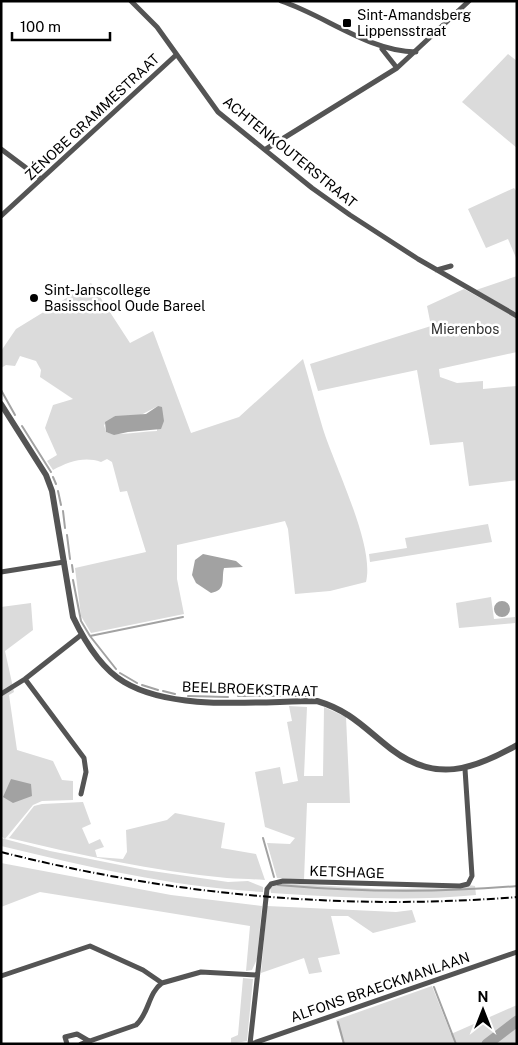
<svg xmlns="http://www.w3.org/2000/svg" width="518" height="1045" viewBox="0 0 518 1045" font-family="'Public Sans',sans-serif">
<rect width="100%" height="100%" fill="#fff"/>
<path fill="#dbdbdb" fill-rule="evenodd" d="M 508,54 L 517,61 L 517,148 L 462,102 Z
M 514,188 L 517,192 L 517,260 L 508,239 L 486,248 L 468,209 Z
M 517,276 L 517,313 L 476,290 Z
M 91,283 L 130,343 L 153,331 L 191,433 L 239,417 L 303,359 C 310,383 316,406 323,429 C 335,467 375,546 366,582 L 330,591 L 295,594 L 288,529 L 285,521 L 177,545 L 177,579 L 184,614 L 91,633 L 81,616 L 75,568 L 146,552 L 127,491 L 120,492 L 112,462 L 107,459 L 101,462 C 84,456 68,462 53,470 L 47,461 L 57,455 L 45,428 L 53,405 L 73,399 L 40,377 L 41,370 L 36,361 L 20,356 L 15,366 L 6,365 L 1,368 L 1,351 L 16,329 ZM 158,406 L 157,431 C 142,431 117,437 106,432 L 104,425 L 115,416 L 139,416 Z
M 464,289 L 517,318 L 517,352 L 439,369 L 440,377 L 457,383 L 483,381 L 483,389 L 517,386 L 517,480 L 469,486 L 463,442 L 430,445 L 417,370 L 318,391 L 310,364 L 431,326 L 427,306 Z
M 488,524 L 492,542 L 370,562 L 369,554 L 407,548 L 405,538 Z
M 491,597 L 494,619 L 515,617 L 515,623 L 459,628 L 456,603 Z
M 31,603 L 33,630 L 5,651 L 14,692 L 9,695 L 17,750 L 53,761 L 62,780 L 73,781 L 73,800 L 42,801 L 33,805 L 5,839 L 1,836 L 1,607 Z
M 289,706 L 307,707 L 304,776 L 323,776 L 324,707 L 346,717 L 350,803 L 307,803 L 304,880 L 277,878 L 267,843 L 290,844 L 295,838 L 265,827 L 255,772 L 280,767 L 283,784 L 298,781 L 287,722 L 292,721 Z
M 83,802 L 91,824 L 82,828 L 89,844 L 100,839 L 104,847 L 95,850 L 97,857 L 123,859 L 127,852 L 126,830 L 167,820 L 175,813 L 225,823 L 221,848 L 256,854 L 265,880 C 252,879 240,879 227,878 C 153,871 80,855 9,838 L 34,806 L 42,804 Z
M 1,838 L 50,851 L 145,870 L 228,882 L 248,881 L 263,887 L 263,892 C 174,887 88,867 1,846 Z
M 1,863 L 171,895 L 262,906 L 257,959 L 252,970 L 246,971 L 250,926 L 40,892 L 1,907 Z
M 278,883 L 381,889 L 461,888 L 469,885 L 475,886 L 476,895 C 407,902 339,897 271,893 L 270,888 Z
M 267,906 L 396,912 L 412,910 L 416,922 L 373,933 L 348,916 L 331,916 L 340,954 L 318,958 L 322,972 L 309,974 L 304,958 L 261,973 Z
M 243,978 L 253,979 L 247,1041 L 231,1044 L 231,1038 L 238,1035 Z
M 432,986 L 451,1034 L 517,1005 L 517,1018 L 482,1044 L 343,1044 L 336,1020 Z
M 517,1025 L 517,1044 L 493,1044 Z"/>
<path fill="#a2a2a2" d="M 158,406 L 162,407 L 164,421 L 161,429 L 128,432 L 114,435 L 106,432 L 105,422 L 115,416 L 146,414 Z
M 203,554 L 236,561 L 243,567 L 224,568 C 221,579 227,590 211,593 L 196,583 L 192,575 L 195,560 Z
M494 609a8 8 0 1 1 16 0a8 8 0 1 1-16 0Z
M 11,779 L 31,784 L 32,796 L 13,803 L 3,797 Z"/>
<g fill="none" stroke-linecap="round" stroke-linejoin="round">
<path stroke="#a2a2a2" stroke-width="2" d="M 1,390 L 15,415
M 22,426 L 51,472
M 53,477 L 56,484
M 58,491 L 61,505
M 63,511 L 65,528
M 67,535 L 70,559
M 72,565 L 73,572
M 73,580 L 81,621 L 90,636 L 183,617
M 90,636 L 116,669
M 120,673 L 137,683
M 142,685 L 158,690
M 163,691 L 175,694
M 188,696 L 228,697
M 238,696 L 260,696
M 266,696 L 283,696
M 294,696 L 307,696
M 263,838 L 274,877
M 278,885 C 358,892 437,893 517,886
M 434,987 L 456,1044
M 338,1022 L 344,1044"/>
<path stroke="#a2a2a2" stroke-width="11" d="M 487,1044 L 517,1021"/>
<path stroke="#545454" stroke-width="5" d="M 131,1 L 157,27 L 218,112 L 312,188 L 350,215 L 418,259 L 517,316
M 281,1 C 326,16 368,51 416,52
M 382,49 L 397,68
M 1,149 L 41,179
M 266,149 L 397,68 L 469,1
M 1,216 L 176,55
M 437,270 L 451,266
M 1,572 L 64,562
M 25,679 L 84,758 L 86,772 L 81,794
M 1,694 L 25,679 L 81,635
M 1,976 L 90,946 L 143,970 L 162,983 L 201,972 L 257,975
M 67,1044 L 65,1037 L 77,1034 L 89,1041
M 81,1044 L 136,1025 C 149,1014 148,993 162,983
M 250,1044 L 267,889 L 271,884 L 283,881 L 460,886 L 468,884 L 472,876 L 465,769
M 251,1044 L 517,952"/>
<path stroke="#545454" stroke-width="6" d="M 1,404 L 46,475 L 52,491 L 73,617 C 84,640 102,669 124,682 C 174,712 260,701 317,701 C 351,711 365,729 391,749 C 435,783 473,770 517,745"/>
<path stroke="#000" stroke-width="2" stroke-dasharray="8 2.5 1 2.5" stroke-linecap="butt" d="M 1,852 C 170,895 344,911 517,897"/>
</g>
<g fill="#000" stroke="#fff" stroke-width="2">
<rect x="342" y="18" width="10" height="10" rx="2.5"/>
<circle cx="34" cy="298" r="5"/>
</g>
<g text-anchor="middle" stroke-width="5" stroke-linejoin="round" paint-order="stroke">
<g font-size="14" fill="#000" stroke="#fff" text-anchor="start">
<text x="357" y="20">Sint-Amandsberg<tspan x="357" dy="16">Lippensstraat</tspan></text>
<text x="44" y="295">Sint-Janscollege<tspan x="44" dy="16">Basisschool Oude Bareel</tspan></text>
</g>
<g font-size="14" fill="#000" stroke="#fff">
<text transform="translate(92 117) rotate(-43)" y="5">ZÉNOBE GRAMMESTRAAT</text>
<text transform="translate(290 152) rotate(39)" y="5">ACHTENKOUTERSTRAAT</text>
<text transform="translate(250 689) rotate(2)" y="5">BEELBROEKSTRAAT</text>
<text transform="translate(347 872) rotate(2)" y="5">KETSHAGE</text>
<text transform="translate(380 987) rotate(-19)" y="5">ALFONS BRAECKMANLAAN</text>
</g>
<g font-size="14" fill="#323232" stroke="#fff">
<text x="465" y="334">Mierenbos</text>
</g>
</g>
<rect width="518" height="1045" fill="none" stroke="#000000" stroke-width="5"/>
<g transform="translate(483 1010)" stroke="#ffffff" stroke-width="4" paint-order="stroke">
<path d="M0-4L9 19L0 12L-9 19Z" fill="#000000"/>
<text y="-8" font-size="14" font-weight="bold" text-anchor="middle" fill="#000000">N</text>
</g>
<path d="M12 32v8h98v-8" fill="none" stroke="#000000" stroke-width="2.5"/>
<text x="20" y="32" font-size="15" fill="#000000" stroke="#ffffff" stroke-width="4" paint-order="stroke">100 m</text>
</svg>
